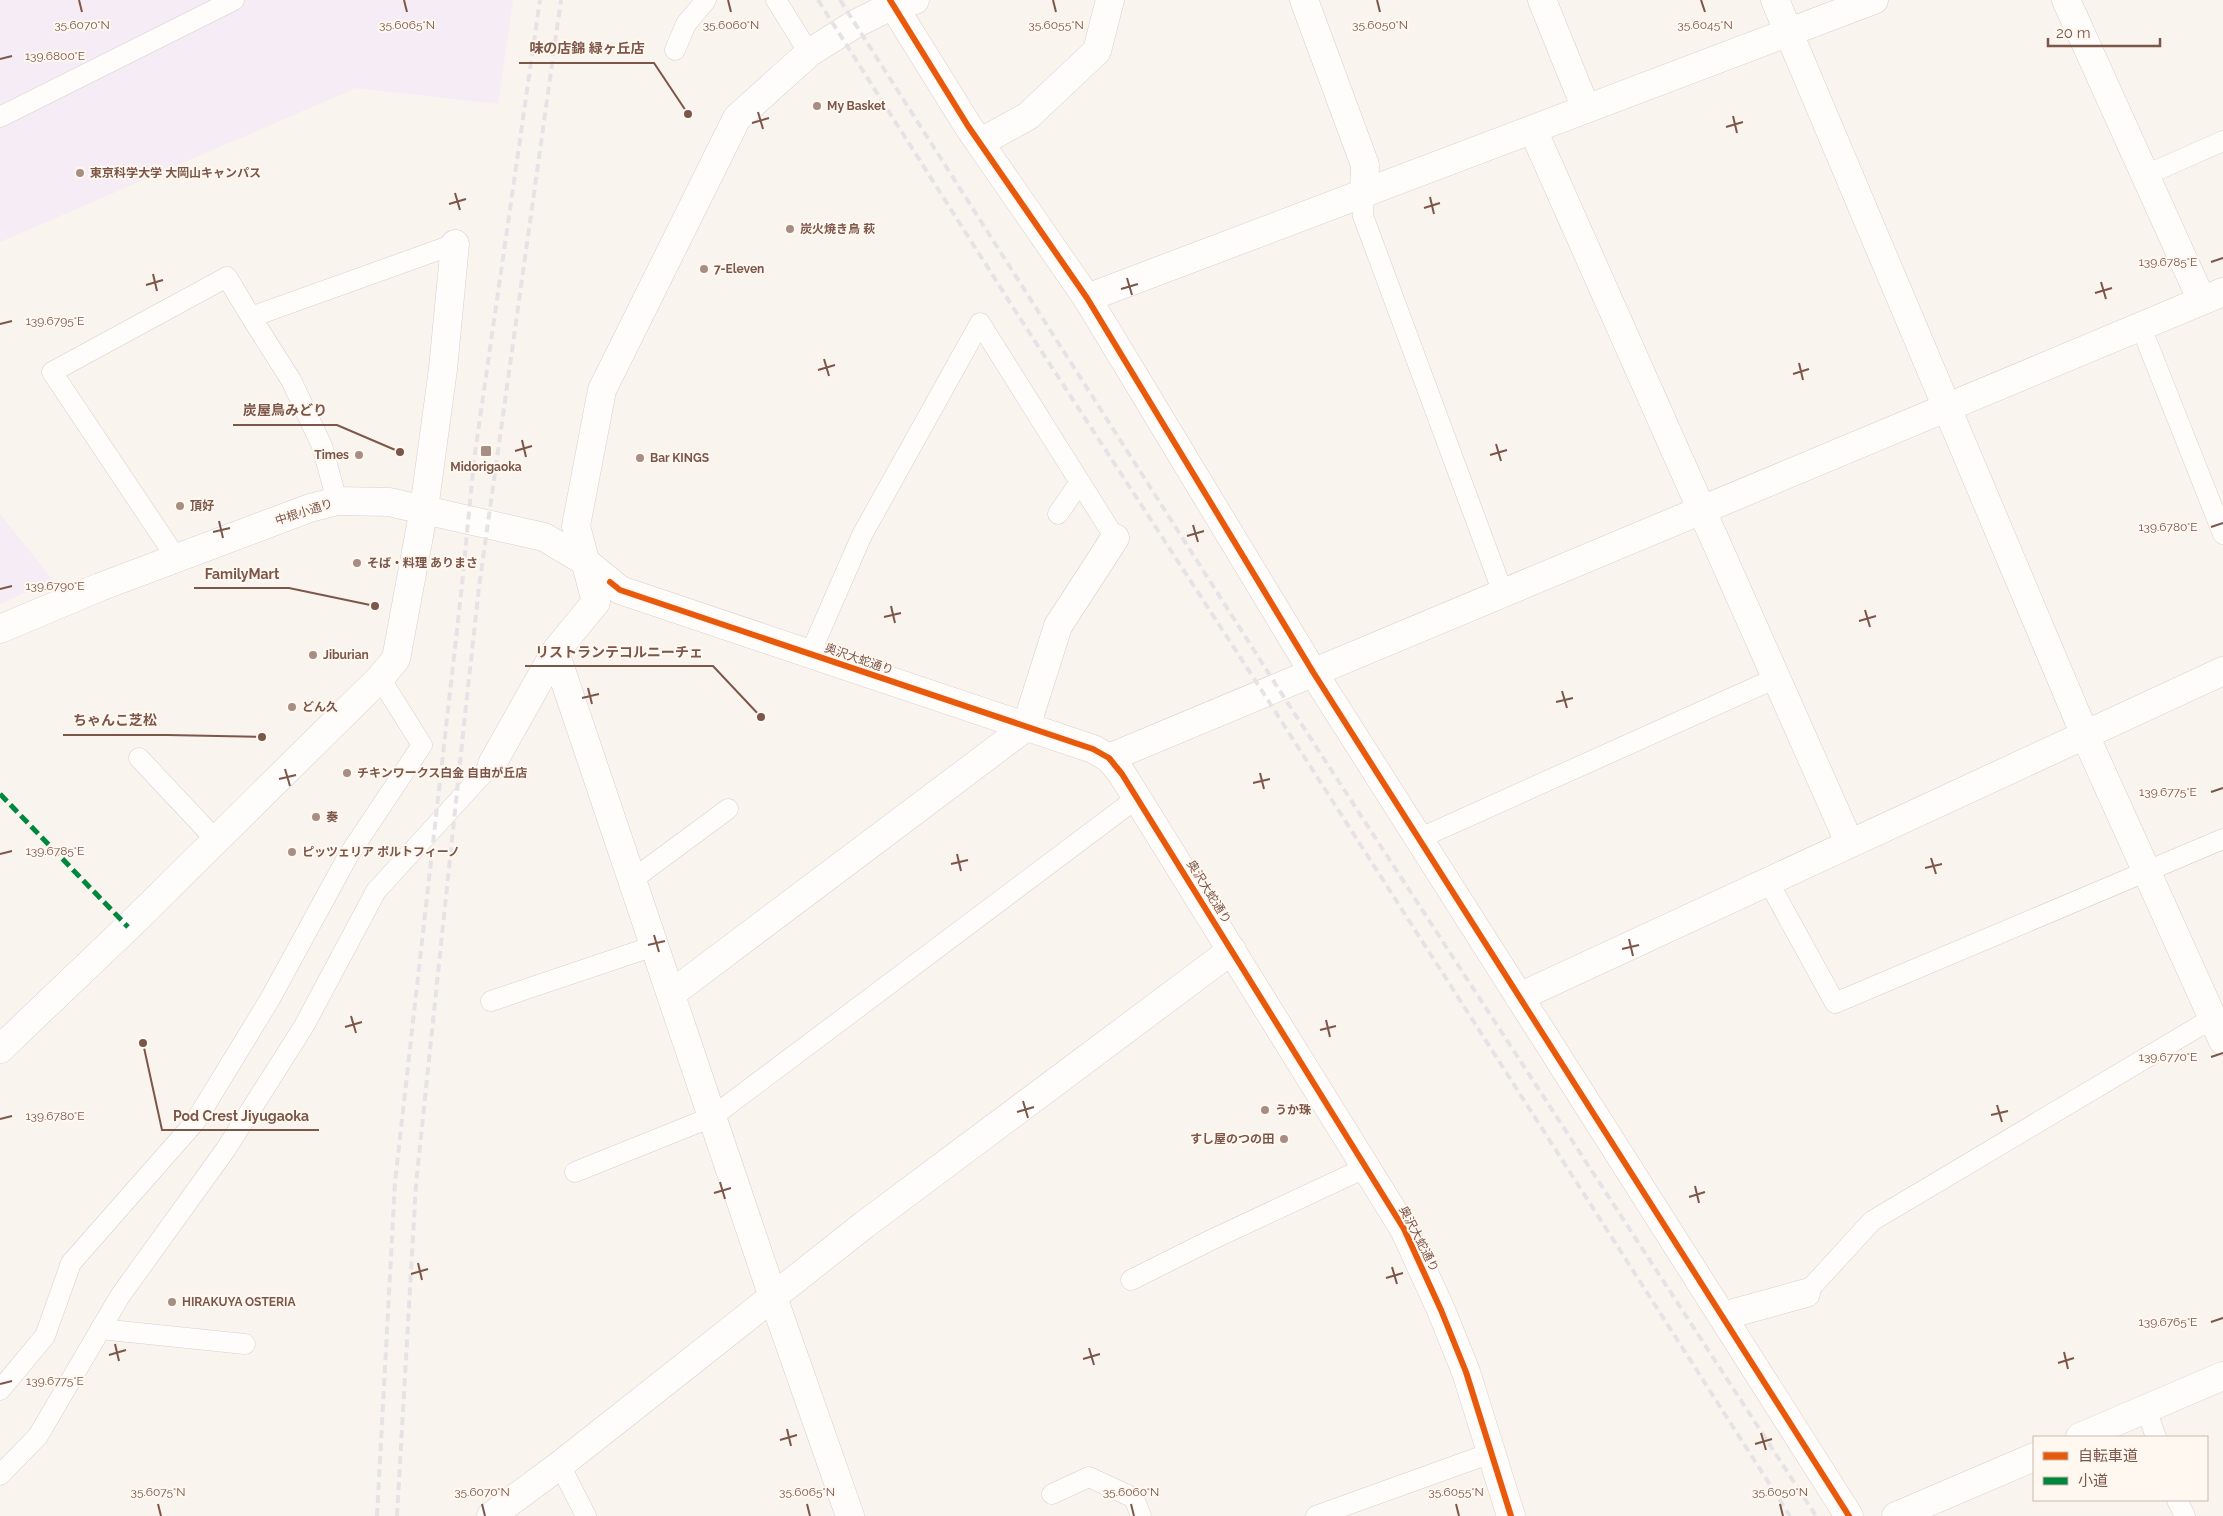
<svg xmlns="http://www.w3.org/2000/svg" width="2223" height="1516" viewBox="0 0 2223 1516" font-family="Raleway,'Noto Sans JP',sans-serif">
<rect width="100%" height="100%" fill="#f9f4ee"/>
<path fill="#f5ecf5" d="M 0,0 L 513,0 L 498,104 L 356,88 L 0,242 Z
M 0,514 L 53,580 L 0,604 Z"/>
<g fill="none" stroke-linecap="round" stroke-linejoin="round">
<g stroke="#d9cfca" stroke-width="21">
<path id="lane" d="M 776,0 L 809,53
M 675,50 L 686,24 L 706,0
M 0,117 L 234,0
M 2146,175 L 2223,141
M 1364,194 L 1363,216 L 1503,593
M 2141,327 L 2223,534
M 337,501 L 322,446 L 291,380 L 251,317 L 455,244
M 1058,514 L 1080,482
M 177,559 L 52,372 L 227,277 L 251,317
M 810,654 L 862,535 L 980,323 L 1115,538
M 139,758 L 216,840
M 1418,839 L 1776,678
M 632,880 L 728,809
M 1768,881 L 1835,1003 L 2223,839
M 491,1001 L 654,946
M 575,1172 L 712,1117 L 1137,798
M 1131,1280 L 1211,1240 L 1367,1167
M 1806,1293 L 1872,1221 L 2213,1018
M 100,1329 L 245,1344
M 0,1390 L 45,1336 L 71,1263 L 195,1122 L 270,999 L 348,856 L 422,745 L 380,678
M 2146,1409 L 2156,1437
M 560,1465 L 586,1516
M 0,1475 L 38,1436 L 120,1296 L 226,1149 L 304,1026 L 376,891 L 492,764
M 1052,1494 L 1089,1477 L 1134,1498 L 1141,1516
M 2177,1500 L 2185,1516
M 1316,1516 L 1491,1453"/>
</g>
<g stroke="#d9cfca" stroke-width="29">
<path id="street" d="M 1304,0 L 1365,165 L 1364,194
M 1542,0 L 1586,109
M 1775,0 L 2085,735 L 2223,1041
M 2066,0 L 2202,301
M 893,5 L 968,126 L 1087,298 L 1313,672 L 1849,1516
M 1533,130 L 1849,842
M 981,142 L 1028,116 L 1097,51 L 1110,0
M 1087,298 L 1874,0
M 555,652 L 773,1297 L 850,1516
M 1109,758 L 2223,292
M 492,764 L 555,652 L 596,602 L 576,526 L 602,390 L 737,118 L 809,53 L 855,24 L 893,5 L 915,0
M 671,994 L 1026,727 L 1058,626 L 1115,538
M 1519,997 L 2223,671
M 0,1049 L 128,927 L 380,678 L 396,659 L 424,509 L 443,369 L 455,244
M 1723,1316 L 1806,1293
M 2080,1437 L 2223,1376
M 491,1516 L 560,1465 L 864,1225 L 1232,950
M 1896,1516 L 2034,1457"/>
</g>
<g stroke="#dad0cb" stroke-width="29">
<path id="secondary" d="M 890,0 L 893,5
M 0,629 L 100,587 L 310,508 L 337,501 L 389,502 L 544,537 L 586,562 L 620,590 L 1093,749 L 1109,758 L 1122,774 L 1404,1229 L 1441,1310 L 1466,1372 L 1511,1516"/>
</g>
<use href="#lane" stroke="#fefdfc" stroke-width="20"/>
<use href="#street" stroke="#fefdfc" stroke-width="28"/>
<use href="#secondary" stroke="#fefdfc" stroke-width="28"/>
<path stroke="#e5e3e6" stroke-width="4" stroke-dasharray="8 5" stroke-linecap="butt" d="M 818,0 L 1016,312 L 1264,694 L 1790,1516
M 840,0 L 1278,688 L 1816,1516
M 377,1516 L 395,1182 L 462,585 L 474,460 L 540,0
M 397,1516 L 416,1184 L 465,715 L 479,587 L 561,0"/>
<path stroke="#00873e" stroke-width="5" stroke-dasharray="10 5" stroke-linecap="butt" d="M 0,794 L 128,927"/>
<g stroke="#fff8f1" stroke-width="9">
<path id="cycleway" d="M 890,0 L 968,126 L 1087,298 L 1313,672 L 1849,1516
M 610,582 L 620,590 L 1093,749 L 1109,758 L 1122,774 L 1404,1229 L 1441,1310 L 1466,1372 L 1511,1516"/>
</g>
<use href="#cycleway" stroke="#e8590c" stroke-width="6"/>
</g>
<path fill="none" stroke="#7c5649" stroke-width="2" d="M 79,0 L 82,12M 404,0 L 407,12M 728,0 L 731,12M 1053,0 L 1056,12M 1377,0 L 1380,12M 1701,0 L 1705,12M 0,59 L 12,56M 758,112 L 763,129M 1733,116 L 1737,133M 752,123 L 769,118M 1726,127 L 1743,122M 455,193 L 460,210M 1430,197 L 1434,214M 449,204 L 466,199M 1424,208 L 1440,203M 2211,262 L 2223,258M 153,274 L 157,291M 1127,278 L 1132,295M 2101,282 L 2106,299M 146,285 L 163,280M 1121,289 L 1138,284M 2095,293 L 2112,288M 0,324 L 12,321M 824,359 L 829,376M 1799,363 L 1803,380M 818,370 L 835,365M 1793,374 L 1809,369M 522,440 L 526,457M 1496,444 L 1501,461M 515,451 L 532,446M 1490,455 L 1507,450M 219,521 L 223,538M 1193,525 L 1198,542M 2211,527 L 2223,523M 213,532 L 230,528M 1187,536 L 1204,531M 0,589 L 12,586M 891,606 L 895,623M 1865,610 L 1870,627M 884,617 L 901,613M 1859,621 L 1876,616M 588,688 L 592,704M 1562,691 L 1567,708M 582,698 L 599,694M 1556,702 L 1573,698M 285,769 L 290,786M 1260,773 L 1264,789M 279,779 L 296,775M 1253,783 L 1270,779M 2211,792 L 2223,788M 0,854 L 12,851M 957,854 L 961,871M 1931,858 L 1936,874M 951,864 L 968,860M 1925,868 L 1942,864M 654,935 L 659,952M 1629,939 L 1633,956M 648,945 L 665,941M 1622,949 L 1639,945M 351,1016 L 356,1033M 1326,1020 L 1330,1037M 345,1027 L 362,1022M 1320,1030 L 1336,1026M 2211,1057 L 2223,1053M 1023,1101 L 1028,1118M 1997,1105 L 2002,1122M 1017,1112 L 1034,1107M 1991,1115 L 2008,1111M 0,1119 L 12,1116M 720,1182 L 725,1199M 1695,1186 L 1699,1203M 714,1193 L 731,1188M 1689,1197 L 1705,1192M 418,1263 L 422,1280M 1392,1267 L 1397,1284M 411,1274 L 428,1269M 1386,1278 L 1403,1273M 2211,1322 L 2223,1318M 115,1344 L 119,1361M 1089,1348 L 1094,1365M 2064,1352 L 2068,1369M 109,1355 L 126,1350M 1083,1359 L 1100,1354M 2058,1363 L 2074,1358M 0,1384 L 12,1381M 787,1429 L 791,1446M 1761,1433 L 1766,1450M 780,1440 L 797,1435M 1755,1444 L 1772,1439M 158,1504 L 161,1516M 482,1504 L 485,1516M 807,1504 L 810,1516M 1131,1504 L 1134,1516M 1456,1504 L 1459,1516M 1780,1504 L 1783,1516"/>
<g fill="#a88d83" stroke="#fff8f1" stroke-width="2">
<circle cx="817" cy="106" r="5"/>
<circle cx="80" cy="173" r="5"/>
<circle cx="790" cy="229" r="5"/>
<circle cx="704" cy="269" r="5"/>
<rect x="480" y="445" width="12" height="12" rx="2.5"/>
<circle cx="359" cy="455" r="5"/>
<circle cx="640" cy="458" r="5"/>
<circle cx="180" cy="506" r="5"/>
<circle cx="357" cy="563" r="5"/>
<circle cx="313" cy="655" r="5"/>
<circle cx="292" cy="707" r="5"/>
<circle cx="347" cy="773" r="5"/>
<circle cx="316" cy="817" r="5"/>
<circle cx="292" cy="852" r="5"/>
<circle cx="1265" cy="1110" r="5"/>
<circle cx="1284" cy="1139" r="5"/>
<circle cx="172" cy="1302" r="5"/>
</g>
<g text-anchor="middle" stroke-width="4" stroke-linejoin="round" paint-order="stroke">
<g font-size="12" font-weight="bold" fill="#7c5649" stroke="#fff8f1" text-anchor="start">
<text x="827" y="110">My Basket</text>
<text x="90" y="177">東京科学大学 大岡山キャンパス</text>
<text x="800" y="233">炭火焼き鳥 萩</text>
<text x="714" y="273">7-Eleven</text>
<text x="349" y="459" text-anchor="end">Times</text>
<text x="650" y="462">Bar KINGS</text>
<text x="486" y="471" text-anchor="middle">Midorigaoka</text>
<text x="190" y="510">頂好</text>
<text x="367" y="567">そば・料理 ありまさ</text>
<text x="323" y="659">Jiburian</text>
<text x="302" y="711">どん久</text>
<text x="357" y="777">チキンワークス白金 自由が丘店</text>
<text x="326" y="821">奏</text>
<text x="302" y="856">ピッツェリア ポルトフィーノ</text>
<text x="1275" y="1114">うか珠</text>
<text x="1274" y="1143" text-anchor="end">すし屋のつの田</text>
<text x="182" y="1306">HIRAKUYA OSTERIA</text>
</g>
<g font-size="12" fill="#7c5649" stroke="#fff8f1">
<text transform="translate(304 512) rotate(-18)" y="4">中根小通り</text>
<text transform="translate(859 659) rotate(19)" y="4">奥沢大蛇通り</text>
<text transform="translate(1209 892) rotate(58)" y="4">奥沢大蛇通り</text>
<text transform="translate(1419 1239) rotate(63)" y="4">奥沢大蛇通り</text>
</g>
</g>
<g font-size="12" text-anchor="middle" fill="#7c5649" stroke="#fff8f1" stroke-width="4" stroke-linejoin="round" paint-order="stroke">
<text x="82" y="29">35.6070°N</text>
<text x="407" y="29">35.6065°N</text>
<text x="731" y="29">35.6060°N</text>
<text x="1056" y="29">35.6055°N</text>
<text x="1380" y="29">35.6050°N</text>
<text x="1705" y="29">35.6045°N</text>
<text x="55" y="60">139.6800°E</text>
<text x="2168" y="266">139.6785°E</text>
<text x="55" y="325">139.6795°E</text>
<text x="2168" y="531">139.6780°E</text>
<text x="55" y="590">139.6790°E</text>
<text x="2168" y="796">139.6775°E</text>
<text x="55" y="855">139.6785°E</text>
<text x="2168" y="1061">139.6770°E</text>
<text x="55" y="1120">139.6780°E</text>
<text x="2168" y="1326">139.6765°E</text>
<text x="55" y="1385">139.6775°E</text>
<text x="158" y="1496">35.6075°N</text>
<text x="482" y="1496">35.6070°N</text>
<text x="807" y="1496">35.6065°N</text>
<text x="1131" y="1496">35.6060°N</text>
<text x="1456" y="1496">35.6055°N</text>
<text x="1780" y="1496">35.6050°N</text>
</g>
<path fill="none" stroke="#7c5649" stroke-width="2" d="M688 114L654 63H519M400 452L337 425H233M375 606L289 588H194M761 717L713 666H525M262 737L167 735H63M143 1043L162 1130H319"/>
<g fill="#7c5649" stroke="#fff8f1" stroke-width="2">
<circle cx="688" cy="114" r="5"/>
<circle cx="400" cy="452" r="5"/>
<circle cx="375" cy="606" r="5"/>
<circle cx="761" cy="717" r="5"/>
<circle cx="262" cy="737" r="5"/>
<circle cx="143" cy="1043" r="5"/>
</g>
<g font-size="14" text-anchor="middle" font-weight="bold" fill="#7c5649" stroke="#fff8f1" stroke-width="4" stroke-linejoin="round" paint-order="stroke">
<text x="587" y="53">味の店錦 緑ヶ丘店</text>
<text x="285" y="415">炭屋鳥みどり</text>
<text x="242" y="579">FamilyMart</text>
<text x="619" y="657">リストランテコルニーチェ</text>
<text x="115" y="725">ちゃんこ芝松</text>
<text x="241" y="1121">Pod Crest Jiyugaoka</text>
</g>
<rect x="2033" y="1436" width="175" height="65" fill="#fff8f1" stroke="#cbb7ae"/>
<rect x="2043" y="1452" width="25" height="8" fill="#e8590c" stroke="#cbb7ae"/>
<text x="2078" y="1461" font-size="15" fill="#7c5649">自転車道</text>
<rect x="2043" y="1477" width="25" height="8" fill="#00873e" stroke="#cbb7ae"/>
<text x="2078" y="1486" font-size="15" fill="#7c5649">小道</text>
<path d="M2048 38v8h112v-8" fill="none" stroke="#7c5649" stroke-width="2.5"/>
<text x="2056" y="38" font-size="15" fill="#7c5649" stroke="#fff8f1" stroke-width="4" paint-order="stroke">20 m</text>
</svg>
